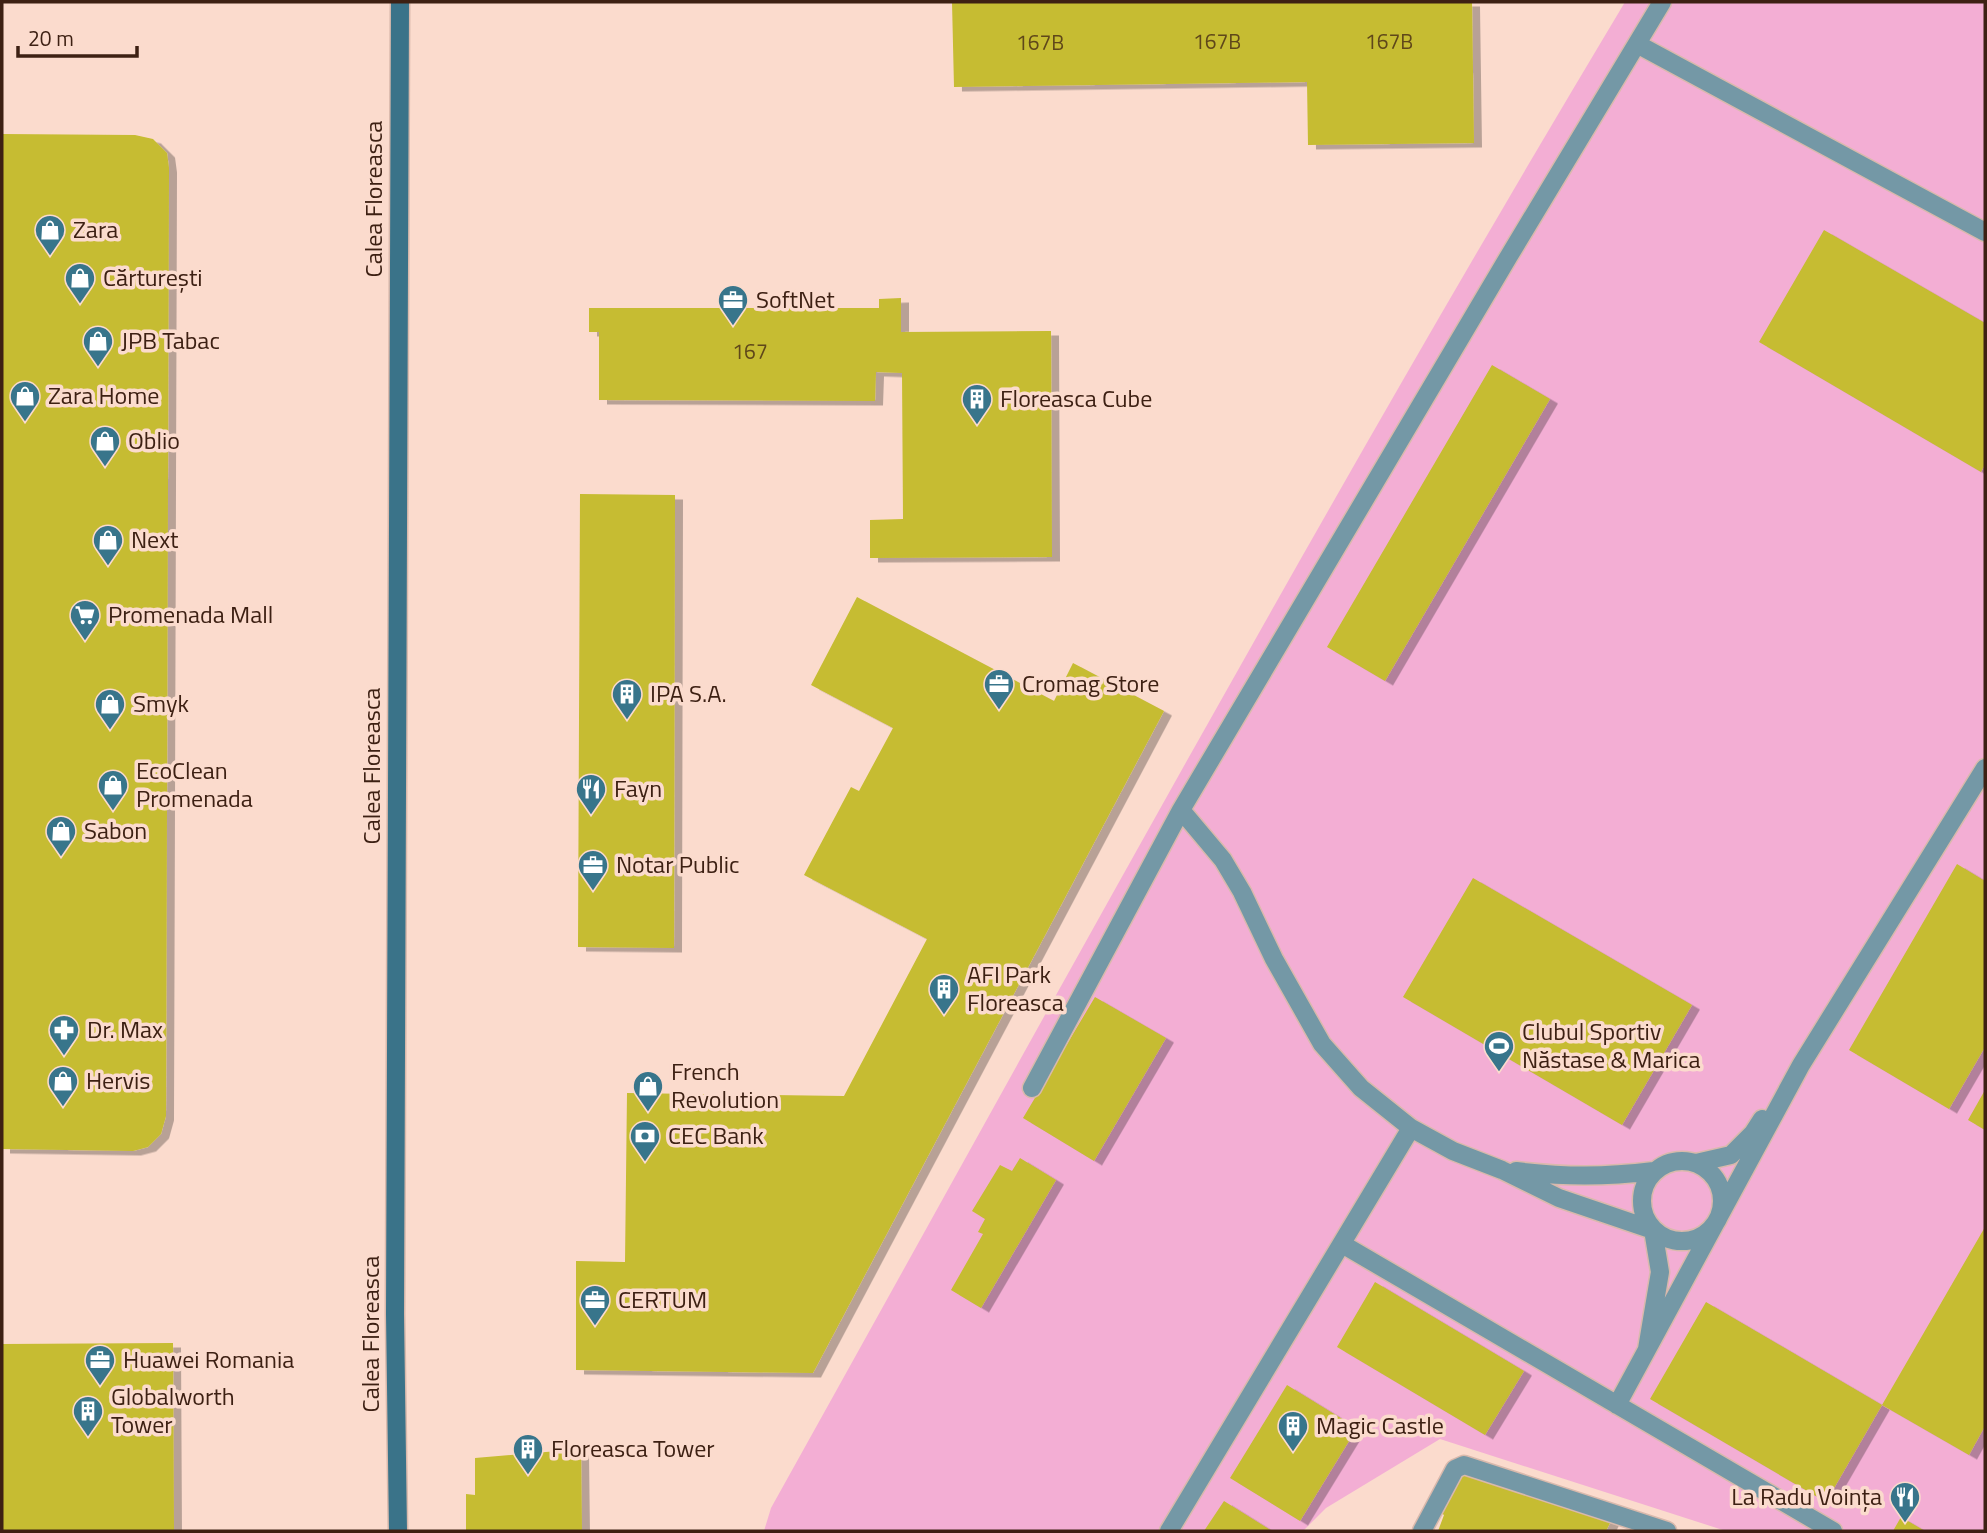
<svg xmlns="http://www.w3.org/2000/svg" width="1987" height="1533" viewBox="0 0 1987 1533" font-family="'Titillium Web',sans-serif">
<defs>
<filter id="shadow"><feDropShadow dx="8" dy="4.5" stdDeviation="0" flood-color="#0004"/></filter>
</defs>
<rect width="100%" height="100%" fill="#fbdbcd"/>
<path fill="#f3aed4" d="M 1625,2 L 1985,2 L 1985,1531 L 1726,1531 L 1440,1439 L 1326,1508 L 1303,1531 L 764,1531 L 771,1508 C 1052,1004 1328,497 1625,2 Z"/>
<path fill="#c6bc30" filter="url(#shadow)" d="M 952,2 L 1472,2 L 1474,143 L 1308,145 L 1307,82 L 954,87 Z
M 2,134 L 135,135 L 153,139 L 167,153 L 169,168 L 166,1116 L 161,1134 L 148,1147 L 133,1151 L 2,1149 Z
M 1824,230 L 1985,323 L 1985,464 L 1981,472 L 1759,342 Z
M 901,298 L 901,332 L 1051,331 L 1052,557 L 870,558 L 870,520 L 903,519 L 902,373 L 876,372 L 875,401 L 599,400 L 599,332 L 589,332 L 589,308 L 879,308 L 879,299 Z
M 1492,365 L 1550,399 L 1385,681 L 1327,647 Z
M 580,494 L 675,495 L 674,948 L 578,947 Z
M 857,597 L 1054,701 L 1073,663 L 1164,711 L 813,1373 L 576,1370 L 576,1261 L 625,1262 L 627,1093 L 844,1096 L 927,939 L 804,875 L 851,787 L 859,791 L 893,728 L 811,685 Z
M 1957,864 L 1985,881 L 1985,1047 L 1949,1109 L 1849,1050 Z
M 1473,878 L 1692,1005 L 1622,1125 L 1403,997 Z
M 1095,997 L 1166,1038 L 1094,1161 L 1023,1118 Z
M 1985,1090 L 1985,1130 L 1968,1120 Z
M 1020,1158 L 1056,1180 L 981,1308 L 951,1290 L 983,1234 L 978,1232 L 985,1219 L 972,1211 L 1000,1165 L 1012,1171 Z
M 1985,1227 L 1985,1426 L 1969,1455 L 1882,1405 Z
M 1375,1282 L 1524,1371 L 1485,1435 L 1337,1347 Z
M 1706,1302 L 1882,1405 L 1826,1502 L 1650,1399 Z
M 173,1343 L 174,1531 L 2,1531 L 2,1344 Z
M 1287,1385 L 1357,1428 L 1300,1521 L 1230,1478 Z
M 581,1449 L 582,1531 L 466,1531 L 466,1494 L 475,1495 L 475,1458 Z
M 1460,1472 L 1611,1521 L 1606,1531 L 1438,1531 L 1444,1515 L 1441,1513 Z
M 1224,1501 L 1272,1531 L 1204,1531 Z
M 1901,1517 L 1925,1531 L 1893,1531 Z"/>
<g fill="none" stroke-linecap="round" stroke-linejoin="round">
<g stroke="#d9b9ac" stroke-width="21">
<path id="lane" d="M 1637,44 L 1985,232
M 1032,1088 L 1181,810
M1642 1201a40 40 0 1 1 80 0a40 40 0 1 1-80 0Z
M 1696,1163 L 1731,1155 L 1753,1133 L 1762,1119
M 1516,1171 C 1565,1177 1605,1177 1654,1171
M 1342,1244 L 1833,1531
M 1647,1349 L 1660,1272 L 1653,1230 L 1559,1198 L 1502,1170 L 1453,1151 L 1411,1128 L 1361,1088 L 1322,1044 L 1274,959 L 1242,892 L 1223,860 L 1181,810 L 1509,256 L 1662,2
M 1617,1405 L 1801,1065 L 1985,768
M 1169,1531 L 1411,1128"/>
</g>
<g stroke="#d9b9ac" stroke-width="21">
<path id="street" d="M 1422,1531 L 1455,1469 L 1464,1465 L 1667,1531"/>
</g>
<g stroke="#d9b9ac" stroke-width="21">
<path id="secondary" d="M 398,1531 L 395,1314 L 400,2"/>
</g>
<use href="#lane" stroke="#7498a6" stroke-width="18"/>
<use href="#street" stroke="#7498a6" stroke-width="18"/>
<use href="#secondary" stroke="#3a7389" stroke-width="18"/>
</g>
<defs>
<g id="shop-pin" transform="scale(1.575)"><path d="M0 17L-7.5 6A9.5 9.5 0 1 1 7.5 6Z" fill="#38758b" stroke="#fbdbcd"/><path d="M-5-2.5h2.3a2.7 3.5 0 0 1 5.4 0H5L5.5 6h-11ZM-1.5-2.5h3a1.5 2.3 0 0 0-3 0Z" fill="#fff"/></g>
<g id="office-pin" transform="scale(1.575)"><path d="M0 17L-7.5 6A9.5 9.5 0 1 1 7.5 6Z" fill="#38758b" stroke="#fbdbcd"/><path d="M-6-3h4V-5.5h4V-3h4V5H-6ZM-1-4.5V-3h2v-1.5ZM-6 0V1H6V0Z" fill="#fff"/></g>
<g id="building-pin" transform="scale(1.575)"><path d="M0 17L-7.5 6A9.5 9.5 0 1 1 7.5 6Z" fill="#38758b" stroke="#fbdbcd"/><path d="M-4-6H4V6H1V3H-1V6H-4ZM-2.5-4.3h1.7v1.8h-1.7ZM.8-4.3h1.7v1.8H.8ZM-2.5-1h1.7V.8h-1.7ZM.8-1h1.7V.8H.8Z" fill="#fff"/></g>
<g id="supermarket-pin" transform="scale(1.575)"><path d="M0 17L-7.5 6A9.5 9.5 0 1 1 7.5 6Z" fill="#38758b" stroke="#fbdbcd"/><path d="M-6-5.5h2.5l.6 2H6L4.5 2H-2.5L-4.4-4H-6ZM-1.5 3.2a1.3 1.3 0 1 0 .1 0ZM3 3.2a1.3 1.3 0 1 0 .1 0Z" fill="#fff"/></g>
<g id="restaurant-pin" transform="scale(1.575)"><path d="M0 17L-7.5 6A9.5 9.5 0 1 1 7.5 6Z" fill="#38758b" stroke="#fbdbcd"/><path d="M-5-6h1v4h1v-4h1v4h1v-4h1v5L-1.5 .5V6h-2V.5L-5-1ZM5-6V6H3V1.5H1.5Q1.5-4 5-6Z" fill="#fff"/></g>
<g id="pharmacy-pin" transform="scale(1.575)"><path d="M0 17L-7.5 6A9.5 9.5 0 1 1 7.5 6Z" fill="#38758b" stroke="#fbdbcd"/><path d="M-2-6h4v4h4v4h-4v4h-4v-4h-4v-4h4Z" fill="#fff"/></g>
<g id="stadium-pin" transform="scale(1.575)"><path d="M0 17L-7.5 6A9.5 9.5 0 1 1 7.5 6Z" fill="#38758b" stroke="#fbdbcd"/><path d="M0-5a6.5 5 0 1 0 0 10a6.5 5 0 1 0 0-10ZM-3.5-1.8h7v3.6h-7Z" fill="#fff"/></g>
<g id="bank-pin" transform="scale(1.575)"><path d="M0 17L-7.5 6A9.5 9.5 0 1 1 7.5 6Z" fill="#38758b" stroke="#fbdbcd"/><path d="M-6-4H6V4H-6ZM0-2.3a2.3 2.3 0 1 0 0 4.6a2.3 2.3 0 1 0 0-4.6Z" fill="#fff"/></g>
</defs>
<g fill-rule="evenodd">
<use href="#shop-pin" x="50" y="230"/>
<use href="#shop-pin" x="80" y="278"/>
<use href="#office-pin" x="733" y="300"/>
<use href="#shop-pin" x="98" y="341"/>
<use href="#shop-pin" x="25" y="396"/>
<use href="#building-pin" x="977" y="399"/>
<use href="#shop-pin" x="105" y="441"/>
<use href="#shop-pin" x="108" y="540"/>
<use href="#supermarket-pin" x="85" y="615"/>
<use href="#office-pin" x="999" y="684"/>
<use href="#building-pin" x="627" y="694"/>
<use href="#shop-pin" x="110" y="704"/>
<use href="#shop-pin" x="113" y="785"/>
<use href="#restaurant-pin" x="591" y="789"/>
<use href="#shop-pin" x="61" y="831"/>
<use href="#office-pin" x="593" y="865"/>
<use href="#building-pin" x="944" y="989"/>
<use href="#pharmacy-pin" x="64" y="1030"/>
<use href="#stadium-pin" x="1499" y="1046"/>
<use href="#shop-pin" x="63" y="1081"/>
<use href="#shop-pin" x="648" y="1086"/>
<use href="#bank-pin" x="645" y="1136"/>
<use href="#office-pin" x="595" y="1300"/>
<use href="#office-pin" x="100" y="1360"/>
<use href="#building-pin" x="88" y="1411"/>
<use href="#building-pin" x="1293" y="1426"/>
<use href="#building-pin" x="528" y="1449"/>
<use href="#restaurant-pin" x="1905" y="1497"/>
</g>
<g text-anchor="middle" stroke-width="7" stroke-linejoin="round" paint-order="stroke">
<g font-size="21" fill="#5f471a">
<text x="1217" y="49">167B</text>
<text x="1389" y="49">167B</text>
<text x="1040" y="50">167B</text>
<text x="750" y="359">167</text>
</g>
<g font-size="24" fill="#3d2013" stroke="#fbdbcd">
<text transform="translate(374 199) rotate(-90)" y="8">Calea Floreasca</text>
<text transform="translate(372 766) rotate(-90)" y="8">Calea Floreasca</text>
<text transform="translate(371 1334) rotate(-90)" y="8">Calea Floreasca</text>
</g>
<g font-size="24" fill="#3d2013" stroke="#fbdbcd" text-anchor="start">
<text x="73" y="238">Zara</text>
<text x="103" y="286">Cărturești</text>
<text x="756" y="308">SoftNet</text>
<text x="121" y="349">JPB Tabac</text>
<text x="48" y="404">Zara Home</text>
<text x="1000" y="407">Floreasca Cube</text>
<text x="128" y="449">Oblio</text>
<text x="131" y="548">Next</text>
<text x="108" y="623">Promenada Mall</text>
<text x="1022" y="692">Cromag Store</text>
<text x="650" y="702">IPA S.A.</text>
<text x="133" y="712">Smyk</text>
<text x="136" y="779">EcoClean<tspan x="136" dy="28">Promenada</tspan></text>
<text x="614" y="797">Fayn</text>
<text x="84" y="839">Sabon</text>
<text x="616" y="873">Notar Public</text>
<text x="967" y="983">AFI Park<tspan x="967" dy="28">Floreasca</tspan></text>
<text x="87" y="1038">Dr. Max</text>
<text x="1522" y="1040">Clubul Sportiv<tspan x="1522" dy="28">Năstase &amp; Marica</tspan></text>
<text x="671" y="1080">French<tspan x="671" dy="28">Revolution</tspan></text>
<text x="86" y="1089">Hervis</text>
<text x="668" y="1144">CEC Bank</text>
<text x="618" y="1308">CERTUM</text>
<text x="123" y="1368">Huawei Romania</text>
<text x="111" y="1405">Globalworth<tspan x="111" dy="28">Tower</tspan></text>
<text x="1316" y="1434">Magic Castle</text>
<text x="551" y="1457">Floreasca Tower</text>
<text x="1882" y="1505" text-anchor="end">La Radu Voința</text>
</g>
</g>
<rect width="1987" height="1533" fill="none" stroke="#3d2013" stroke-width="7"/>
<path d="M18 46v10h119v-10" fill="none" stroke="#3d2013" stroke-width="3.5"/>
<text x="28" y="46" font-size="21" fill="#3d2013" stroke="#fbdbcd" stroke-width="5" paint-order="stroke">20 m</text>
</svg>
